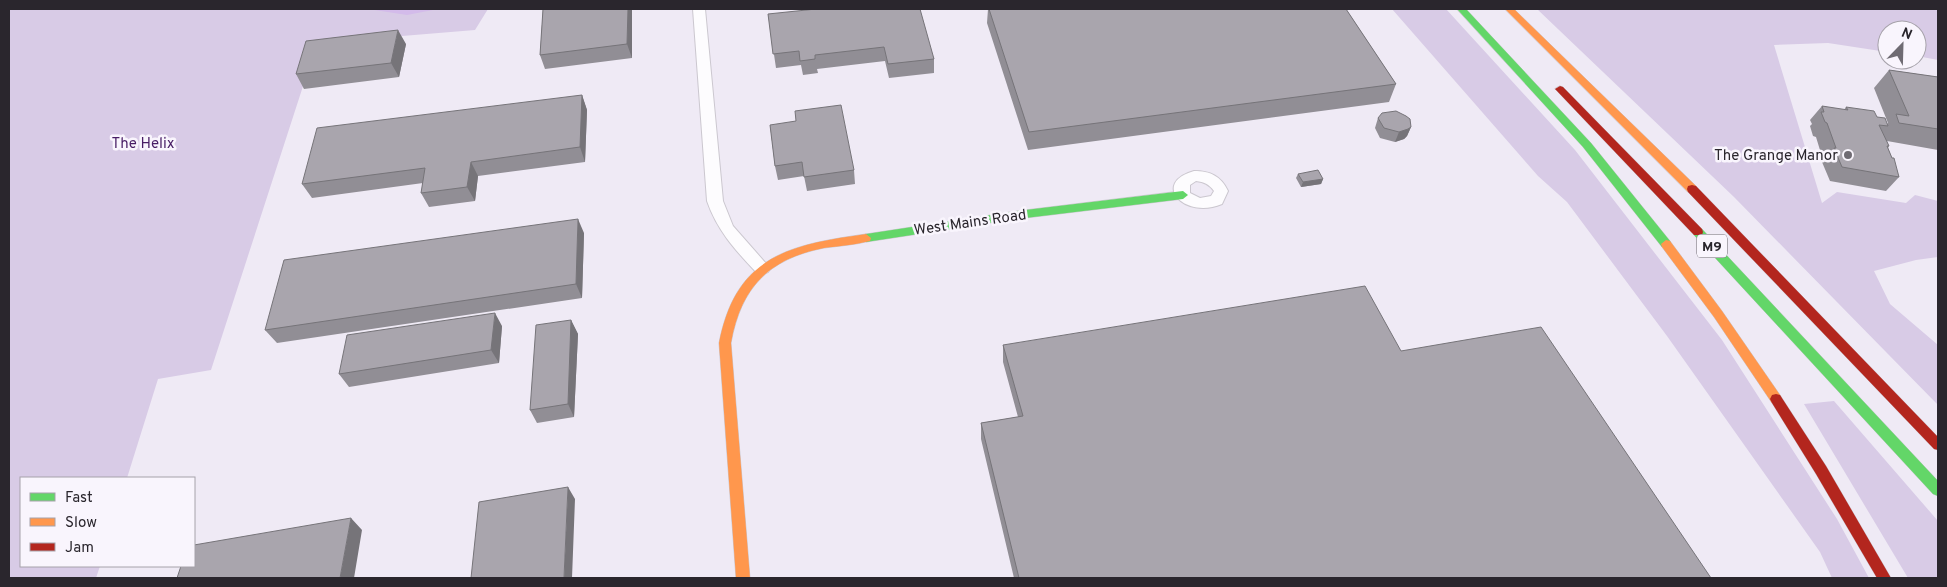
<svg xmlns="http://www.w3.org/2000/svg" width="1947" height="587" viewBox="0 0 1947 587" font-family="Overpass,sans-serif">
<rect width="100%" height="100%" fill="#efeaf5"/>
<path fill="#d8cbe6" d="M 9,9 L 488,9 L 475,30 L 317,43 L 211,370 L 158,379 L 127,478 L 21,478 L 21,566 L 100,566 L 96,578 L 9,578 Z
M 1392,9 L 1446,9 L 1575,150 L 1722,340 L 1837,519 L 1869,578 L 1832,578 L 1820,552 L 1667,336 L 1567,202 L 1538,176 Z
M 1537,9 L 1938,9 L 1938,60 L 1917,56 L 1917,30 L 1887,30 L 1887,52 L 1828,43 L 1774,45 L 1822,203 L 1837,192 L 1906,203 L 1915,195 L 1938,201 L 1938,257 L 1916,260 L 1874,271 L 1890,304 L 1938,345 L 1938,405 L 1734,197 Z
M 1834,401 L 1938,521 L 1938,578 L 1908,578 L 1804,404 Z"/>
<path fill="#d3bbea" d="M 368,9 L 438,9 L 407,15 Z"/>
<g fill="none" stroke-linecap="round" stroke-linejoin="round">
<g stroke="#cbc7cf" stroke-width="2">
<path id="street" d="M 693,9 L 705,9 L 723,201 L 733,226 L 770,268 L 768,272 L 762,274 L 756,272 C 735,250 717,230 707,201 Z
M 1194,171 C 1210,171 1221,176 1228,191 L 1222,204 C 1184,220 1151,183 1194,171 ZM 1196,181 C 1204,182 1209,184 1214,191 L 1211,196 L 1200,198 L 1190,193 L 1190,185 Z"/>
</g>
<g stroke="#cbc7cf" stroke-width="1">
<path id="fast" d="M 1457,9 L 1466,9 L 1591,143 L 1670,241 L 1671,244 L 1670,247 L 1662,247 L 1583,147 Z
M 1183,191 L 1188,195 L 1183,199 L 1017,219 L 866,242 L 861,238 L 866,234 L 1017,211 Z
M 1698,228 L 1702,229 L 1938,481 L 1938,496 L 1933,494 L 1694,235 L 1693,232 Z"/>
</g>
<g stroke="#cbc7cf" stroke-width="1">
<path id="slow" d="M 1505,9 L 1514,9 L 1696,186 L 1697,189 L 1696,192 L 1688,192 Z
M 866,234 L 871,238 L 870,241 C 855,245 839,246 824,248 C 768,259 741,288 731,343 L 750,578 L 736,578 L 719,343 C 736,256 788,245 866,234 Z
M 1666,240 L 1670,241 L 1722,311 L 1780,395 L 1782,399 L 1780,403 L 1776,404 L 1772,403 L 1714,317 L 1662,247 L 1661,244 Z"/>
</g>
<g stroke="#cbc7cf" stroke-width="1">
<path id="jam" d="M 1560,86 L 1563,87 L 1702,229 L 1703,232 L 1702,235 L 1694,235 L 1557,91 L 1555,89 Z
M 1692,185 L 1696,186 L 1938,437 L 1938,450 L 1934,449 L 1688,192 L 1687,189 L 1688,186 Z
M 1776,394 L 1780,395 L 1826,466 L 1891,578 L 1877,578 L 1816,474 L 1772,403 L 1770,399 L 1772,395 Z"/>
</g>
<use href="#street" fill="#fdfcfe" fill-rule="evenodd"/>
<use href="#fast" fill="#63d668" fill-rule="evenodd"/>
<use href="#slow" fill="#ff974d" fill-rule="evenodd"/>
<use href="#jam" fill="#b3261e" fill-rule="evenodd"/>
</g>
<path fill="#918e95" d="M 543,9 L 632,9 L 632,58 L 545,69 L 540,55 Z
M 988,9 L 1346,9 L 1396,84 L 1389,102 L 1028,150 L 987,23 Z
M 768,14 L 934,59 L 934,73 L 889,78 L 885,61 L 817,69 L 818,73 L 803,75 L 801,65 L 776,68 Z
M 406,44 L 399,77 L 304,89 L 296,74 Z
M 1889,70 L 1938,77 L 1938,150 L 1887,141 L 1889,146 L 1888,148 L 1899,177 L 1886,191 L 1830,181 L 1822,162 L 1823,160 L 1816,137 L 1813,136 L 1810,126 L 1812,124 L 1810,120 L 1822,106 L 1844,110 L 1846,107 L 1877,117 L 1887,124 L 1888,123 L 1874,88 Z
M 582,95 L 587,110 L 585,162 L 478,176 L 475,201 L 429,207 L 421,193 L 423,183 L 312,198 L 302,184 Z
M 1378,118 L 1411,127 L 1407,136 L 1404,139 L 1395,142 L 1380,138 L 1375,128 Z
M 770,125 L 854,170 L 855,184 L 807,191 L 804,176 L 778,180 L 775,166 Z
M 1298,174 L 1323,179 L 1321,184 L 1301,187 L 1296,178 Z
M 584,233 L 582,298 L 277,343 L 265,330 Z
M 571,320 L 578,334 L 574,417 L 537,423 L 530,410 Z
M 502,326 L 499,363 L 349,387 L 339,374 Z
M 1003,345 L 1401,351 L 1711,578 L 1014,578 L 981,439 L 981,423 L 1018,417 L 1003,362 Z"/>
<path fill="#767479" d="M 628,9 L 632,9 L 632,58 L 627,44 Z
M 398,30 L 406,44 L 399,77 L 391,63 Z
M 582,95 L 587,110 L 585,162 L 580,147 Z
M 1411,127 L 1407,136 L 1404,139 L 1395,142 L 1399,132 Z
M 471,162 L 478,176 L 475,201 L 467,187 Z
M 1323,179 L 1321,184 L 1301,187 L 1303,182 Z
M 578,219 L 584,233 L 582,298 L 576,284 Z
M 495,313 L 502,326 L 499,363 L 491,350 Z
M 571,320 L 578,334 L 574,417 L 568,404 Z
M 568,487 L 575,499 L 572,578 L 564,578 Z
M 351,518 L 362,530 L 354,578 L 340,578 Z"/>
<path fill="#a9a5ad" stroke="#767479" d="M 543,9 L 628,9 L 627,44 L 540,55 Z
M 816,9 L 920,9 L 934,59 L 888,64 L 884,47 L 815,55 L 815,59 L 800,61 L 799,51 L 773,54 L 768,14 Z
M 989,9 L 1346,9 L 1396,84 L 1029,132 Z
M 398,30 L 391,63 L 296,74 L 306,41 Z
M 1889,70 L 1938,77 L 1938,129 L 1899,123 L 1896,114 L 1909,116 Z
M 582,95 L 580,147 L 471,162 L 467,187 L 421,193 L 425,168 L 302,184 L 317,128 Z
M 841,105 L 854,170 L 804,177 L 802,162 L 775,166 L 770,125 L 796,121 L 795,111 Z
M 1822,106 L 1848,110 L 1846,107 L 1874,111 L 1877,117 L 1885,118 L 1888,126 L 1879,125 L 1889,146 L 1887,146 L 1892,158 L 1894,158 L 1899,177 L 1842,167 L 1834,148 L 1836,148 L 1827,123 L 1825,122 L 1821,112 L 1824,112 Z
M 1396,111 L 1406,116 L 1410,119 L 1411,127 L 1408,129 L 1399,132 L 1384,128 L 1378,118 L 1382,113 Z
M 1318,170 L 1323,179 L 1303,182 L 1298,174 Z
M 578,219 L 576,284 L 265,330 L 284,260 Z
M 1365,286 L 1401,351 L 1541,327 L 1711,578 L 1019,578 L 981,423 L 1023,416 L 1003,345 Z
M 495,313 L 491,350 L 339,374 L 347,335 Z
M 571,320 L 568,404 L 530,410 L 536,325 Z
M 568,487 L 564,578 L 471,578 L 479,502 Z
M 351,518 L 340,578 L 177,578 L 181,566 L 194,566 L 194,545 Z"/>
<circle fill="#6f6b73" stroke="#f9f5fd" stroke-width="2" cx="1848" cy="155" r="5"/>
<g text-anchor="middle" stroke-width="5" stroke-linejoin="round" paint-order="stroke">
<rect fill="#f9f5fd" stroke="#68646b" stroke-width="1" x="1697" y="234.5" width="30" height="23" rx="4"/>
<g font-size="14" font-weight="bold" fill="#2a262d">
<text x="1712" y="251">M9</text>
</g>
<g font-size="15" fill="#481d65" stroke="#f9f5fd">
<text x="143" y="148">The Helix</text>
</g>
<g font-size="15" fill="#2a262d" stroke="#f9f5fd" text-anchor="end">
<text x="1838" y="160">The Grange Manor</text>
</g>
<g font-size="15" fill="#2a262d" stroke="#f9f5fd">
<text transform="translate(970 222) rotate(-8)" y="5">West Mains Road</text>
</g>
</g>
<rect width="1947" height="587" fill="none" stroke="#2a262d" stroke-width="20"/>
<rect x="20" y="477" width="175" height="90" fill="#f9f5fd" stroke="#a6a2aa"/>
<rect x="30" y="493" width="25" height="8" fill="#63d668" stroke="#a6a2aa"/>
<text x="65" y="502" font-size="15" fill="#2a262d">Fast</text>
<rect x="30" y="518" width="25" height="8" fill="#ff974d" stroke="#a6a2aa"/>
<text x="65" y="527" font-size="15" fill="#2a262d">Slow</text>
<rect x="30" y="543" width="25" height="8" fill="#b3261e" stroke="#a6a2aa"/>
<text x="65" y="552" font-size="15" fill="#2a262d">Jam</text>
<g transform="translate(1902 45) rotate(23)"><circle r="24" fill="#f9f5fd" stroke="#a6a2aa"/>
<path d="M0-4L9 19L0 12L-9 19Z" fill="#6f6b73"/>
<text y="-8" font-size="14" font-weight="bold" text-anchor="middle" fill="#2a262d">N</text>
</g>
</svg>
